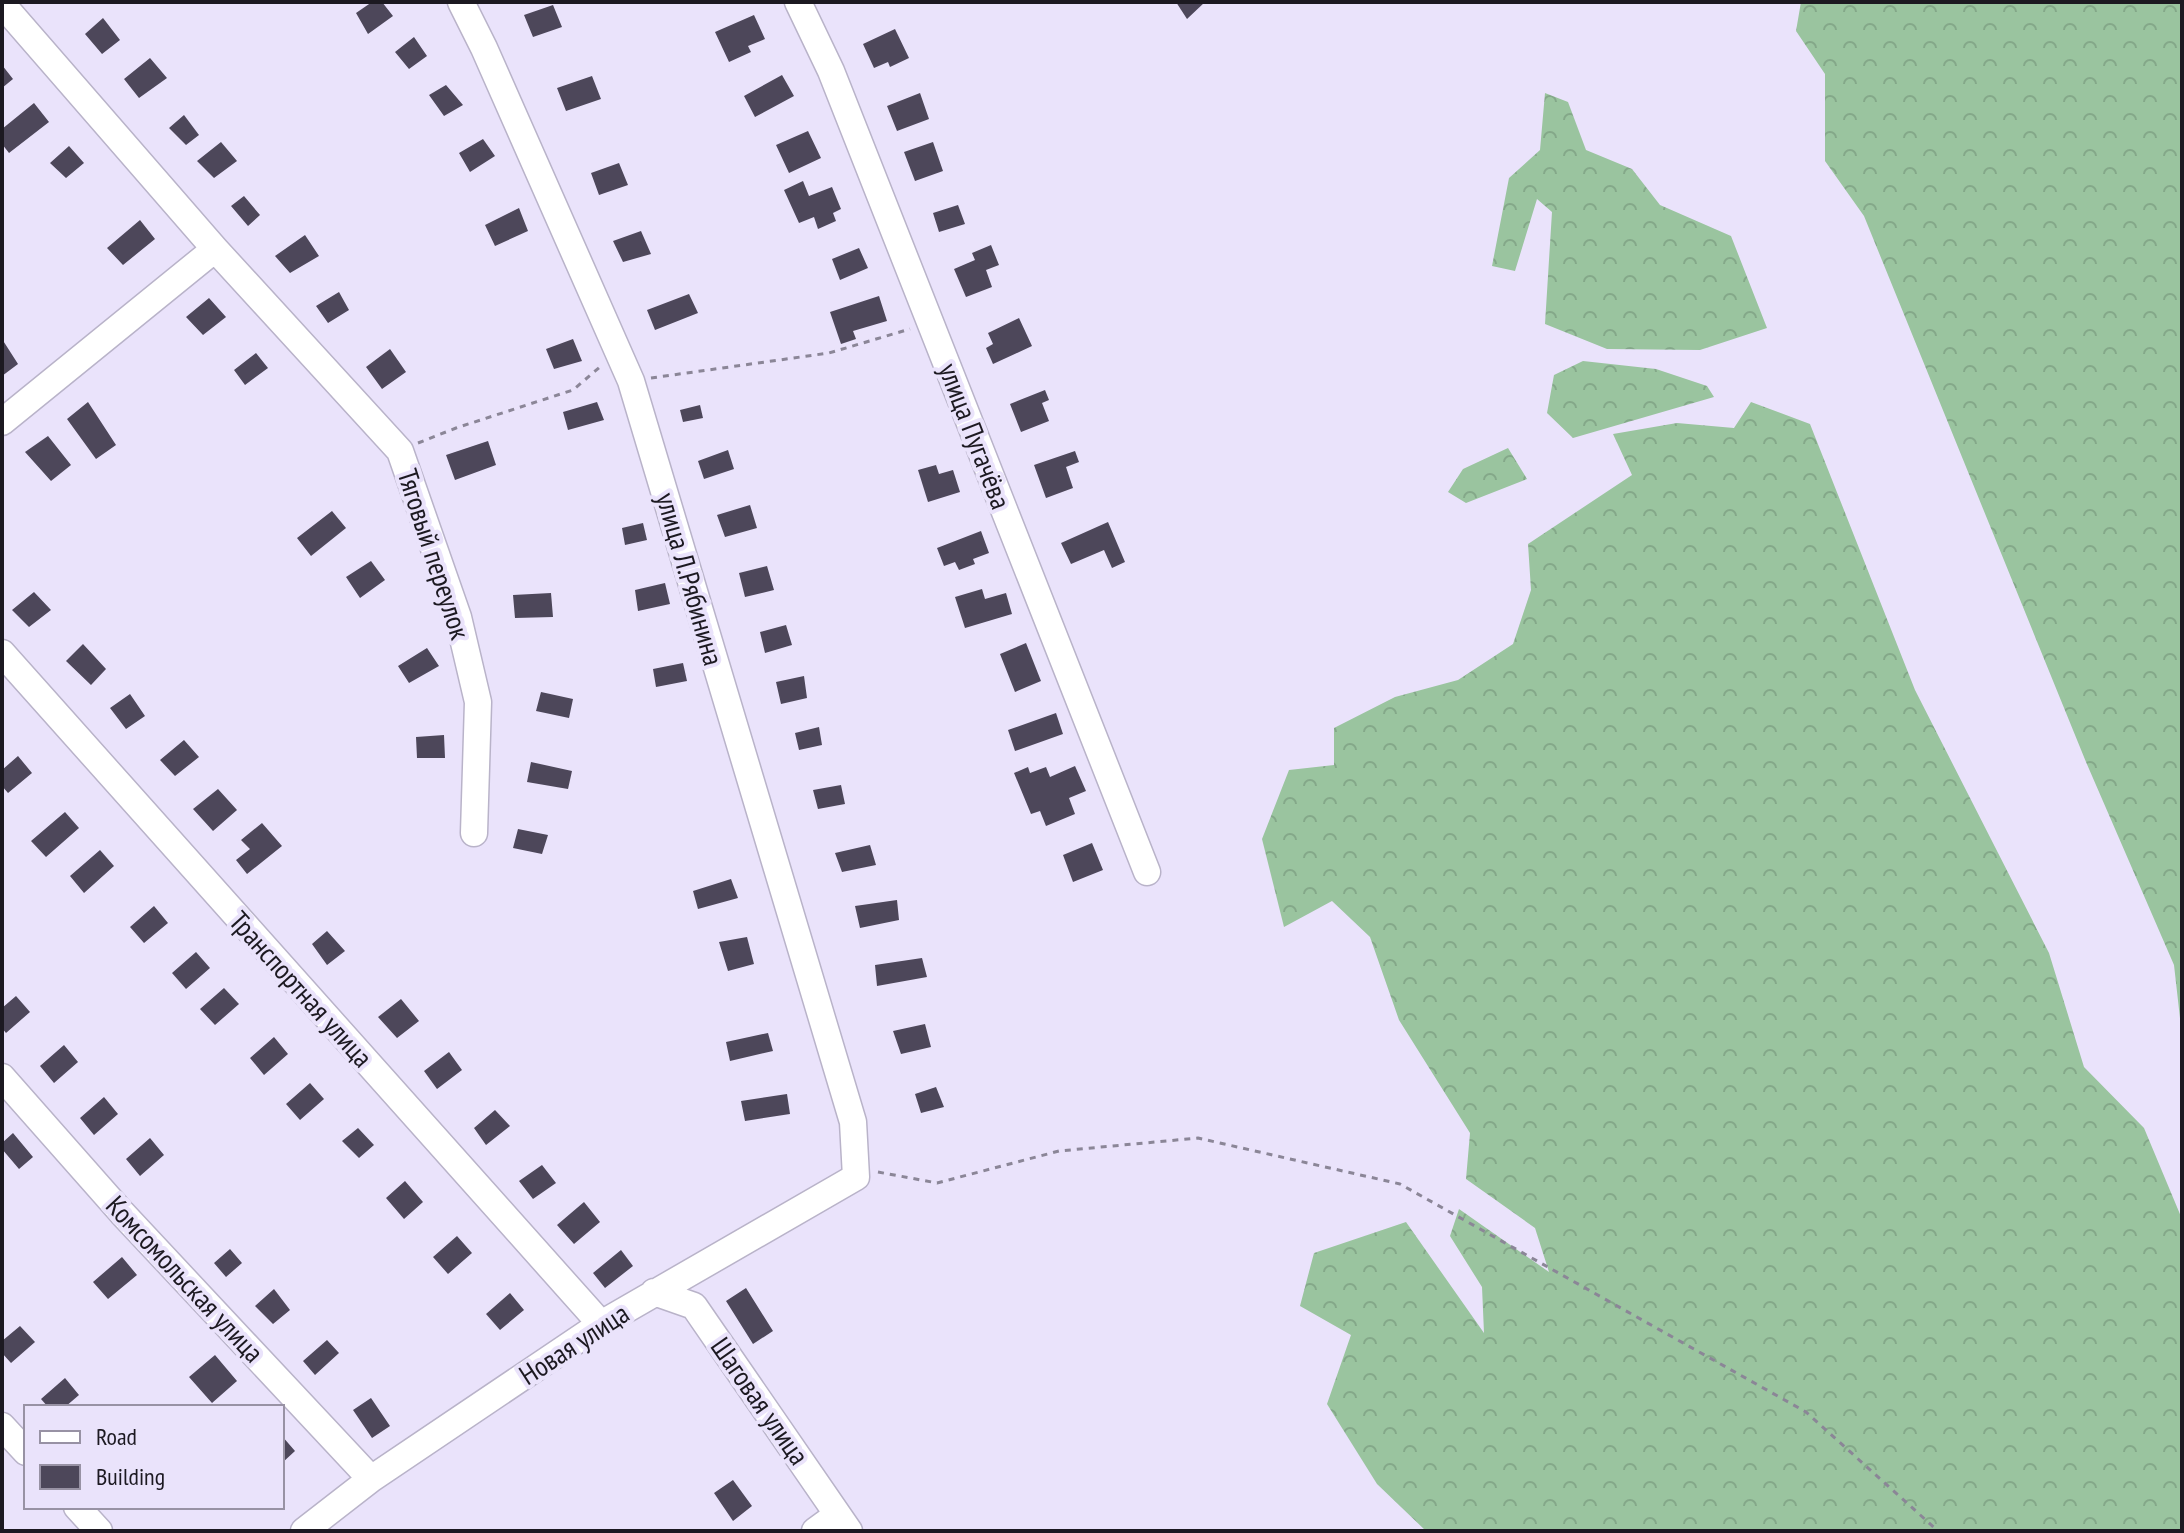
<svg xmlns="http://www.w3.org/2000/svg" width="2184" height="1533" viewBox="0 0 2184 1533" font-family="'PT Sans Narrow',sans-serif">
<defs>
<pattern id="forest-crowns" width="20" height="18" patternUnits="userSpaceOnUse" patternTransform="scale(2)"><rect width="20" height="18" fill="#9ac49f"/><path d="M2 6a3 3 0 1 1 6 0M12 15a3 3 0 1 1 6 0" fill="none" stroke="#84a889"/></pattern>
</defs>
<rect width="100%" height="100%" fill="#eae3fb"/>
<path fill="url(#forest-crowns)" d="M 1801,2 L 2182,2 L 2182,1036 L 2174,965 L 2086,762 L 1864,216 L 1825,161 L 1825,74 L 1796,31 Z
M 1545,93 L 1568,102 L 1586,150 L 1632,169 L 1660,205 L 1731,236 L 1767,328 L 1700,350 L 1607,349 L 1545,324 L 1552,212 L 1537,199 L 1515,271 L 1492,266 L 1509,178 L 1540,150 Z
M 1583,361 L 1656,369 L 1707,386 L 1714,397 L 1573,438 L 1547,413 L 1554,375 Z
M 1751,402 L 1810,424 L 1915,690 L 2049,953 L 2084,1067 L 2144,1128 L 2182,1219 L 2182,1531 L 1426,1531 L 1377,1484 L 1327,1404 L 1351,1335 L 1300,1306 L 1314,1253 L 1406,1222 L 1484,1333 L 1482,1287 L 1450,1236 L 1459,1209 L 1549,1272 L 1535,1228 L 1466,1179 L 1470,1133 L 1399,1020 L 1370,937 L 1332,901 L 1284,927 L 1262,839 L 1289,770 L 1334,765 L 1334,728 L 1395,697 L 1458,680 L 1513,644 L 1531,590 L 1528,544 L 1632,475 L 1613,434 L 1677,423 L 1734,428 Z
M 1508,448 L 1527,479 L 1466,503 L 1448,492 L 1463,469 Z"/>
<path fill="#4d475a" d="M 372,2 L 382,2 L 393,16 L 368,34 L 356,13 Z
M 1176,2 L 1205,2 L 1187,19 Z
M 553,5 L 562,27 L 533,37 L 524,15 Z
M 754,15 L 765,39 L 748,46 L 751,52 L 729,62 L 715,32 Z
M 103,18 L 120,40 L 102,54 L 85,34 Z
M 895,29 L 909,58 L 890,67 L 888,62 L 874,68 L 863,44 Z
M 414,37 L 427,56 L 409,69 L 395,52 Z
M 150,58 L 167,78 L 139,98 L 124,79 Z
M 2,65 L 13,79 L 2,88 Z
M 782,75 L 794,96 L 755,117 L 744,96 Z
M 592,76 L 601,99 L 566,111 L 557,88 Z
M 446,85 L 463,105 L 444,116 L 429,95 Z
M 920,93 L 929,119 L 897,131 L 887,106 Z
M 34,103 L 49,122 L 9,153 L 2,144 L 2,129 Z
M 184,115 L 199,135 L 186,145 L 169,128 Z
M 808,131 L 821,158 L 789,173 L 776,145 Z
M 483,139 L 495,156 L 470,172 L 459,153 Z
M 221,142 L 237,161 L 214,178 L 197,161 Z
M 933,142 L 943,171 L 915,181 L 904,152 Z
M 69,146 L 84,163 L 66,178 L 50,163 Z
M 619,163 L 628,185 L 599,195 L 591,173 Z
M 803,181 L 809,196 L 832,187 L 841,209 L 833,213 L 836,221 L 818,229 L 814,217 L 799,223 L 784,190 Z
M 244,196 L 260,215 L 248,226 L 231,206 Z
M 958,205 L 965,224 L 939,232 L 933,213 Z
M 519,208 L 528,231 L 495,246 L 485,225 Z
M 140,220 L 155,239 L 123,265 L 107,248 Z
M 641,231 L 651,254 L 623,262 L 613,241 Z
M 305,235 L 319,256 L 290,273 L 275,256 Z
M 991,245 L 999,265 L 986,270 L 992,287 L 966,297 L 954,269 L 975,260 L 972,253 Z
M 859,248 L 868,268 L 840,280 L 832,259 Z
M 339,292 L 349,310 L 328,323 L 316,306 Z
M 689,294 L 698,313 L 655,330 L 647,310 Z
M 879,296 L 887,321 L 853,331 L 856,339 L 841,344 L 830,312 Z
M 209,298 L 226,317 L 203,335 L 186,317 Z
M 1019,318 L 1032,346 L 993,364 L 986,348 L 993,344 L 988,333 Z
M 2,339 L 18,364 L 2,376 Z
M 573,339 L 582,361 L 554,369 L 546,349 Z
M 390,349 L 406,372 L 382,389 L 366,367 Z
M 256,353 L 268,368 L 245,385 L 234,370 Z
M 1045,390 L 1049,400 L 1042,403 L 1049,421 L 1021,432 L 1010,404 Z
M 88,402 L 116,445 L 96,459 L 67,419 Z
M 597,402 L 604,420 L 568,430 L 563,412 Z
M 700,405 L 703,418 L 683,422 L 680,410 Z
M 48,436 L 71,465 L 51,481 L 25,452 Z
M 488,441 L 496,465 L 455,480 L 446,455 Z
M 728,450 L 734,469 L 704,479 L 698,461 Z
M 1075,451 L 1079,462 L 1066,467 L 1073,488 L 1046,498 L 1034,465 Z
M 936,465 L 939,474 L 953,470 L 960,492 L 928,502 L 918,470 Z
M 750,505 L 757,528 L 725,537 L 717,515 Z
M 332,511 L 346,528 L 311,556 L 297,538 Z
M 1108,522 L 1125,562 L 1112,568 L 1104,550 L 1071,564 L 1061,543 Z
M 643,523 L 647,540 L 625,545 L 622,528 Z
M 981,531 L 989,553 L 973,559 L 975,564 L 959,570 L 955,562 L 944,566 L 937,548 Z
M 371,561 L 385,580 L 360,598 L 346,577 Z
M 767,566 L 774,590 L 745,597 L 739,573 Z
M 665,583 L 670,604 L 638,611 L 635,590 Z
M 982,589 L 985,599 L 1006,593 L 1012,614 L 965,628 L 955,597 Z
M 34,592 L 51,610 L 29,627 L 12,610 Z
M 551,593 L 553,617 L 515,618 L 513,595 Z
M 786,625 L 792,645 L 765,653 L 760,632 Z
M 1026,643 L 1041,681 L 1015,692 L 1000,654 Z
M 83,644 L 106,669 L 91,685 L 66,661 Z
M 427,648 L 439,666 L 409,683 L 398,666 Z
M 683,663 L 687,681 L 656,687 L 653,669 Z
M 804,676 L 807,698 L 781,704 L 776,682 Z
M 541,692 L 573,699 L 569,718 L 536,711 Z
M 130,694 L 145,716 L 126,729 L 110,708 Z
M 1056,713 L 1063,734 L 1015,751 L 1008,730 Z
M 819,727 L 822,745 L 799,750 L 795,733 Z
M 444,735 L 445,758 L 417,758 L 416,737 Z
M 184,740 L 199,757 L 175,776 L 160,760 Z
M 18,756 L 32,773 L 8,793 L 2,786 L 2,770 Z
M 531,762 L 572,771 L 568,789 L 527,782 Z
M 1075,766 L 1086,791 L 1069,798 L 1075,814 L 1046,826 L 1040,811 L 1031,814 L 1014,773 L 1028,767 L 1030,773 L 1046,767 L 1050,777 Z
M 841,785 L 845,804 L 818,809 L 813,790 Z
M 218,789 L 237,810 L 213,831 L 193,809 Z
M 65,812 L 79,828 L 46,857 L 31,841 Z
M 262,823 L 282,846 L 247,874 L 236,860 L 250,849 L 241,840 Z
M 518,829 L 548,835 L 542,854 L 513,848 Z
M 1092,843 L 1103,870 L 1073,882 L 1063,855 Z
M 870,845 L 876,865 L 842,872 L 835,853 Z
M 100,850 L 114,866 L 84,893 L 70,876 Z
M 731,879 L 738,898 L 698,909 L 693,891 Z
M 897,900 L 899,920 L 860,928 L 855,906 Z
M 154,906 L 168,923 L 144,943 L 130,927 Z
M 327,931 L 345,951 L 327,965 L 312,944 Z
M 747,937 L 754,964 L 728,971 L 719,942 Z
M 196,952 L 210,968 L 186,989 L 172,973 Z
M 922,958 L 927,977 L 877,986 L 875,965 Z
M 224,988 L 239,1004 L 215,1025 L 200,1009 Z
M 16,996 L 30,1012 L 6,1033 L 2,1028 L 2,1008 Z
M 401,999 L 419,1021 L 397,1038 L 378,1017 Z
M 925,1024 L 931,1047 L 901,1054 L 893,1031 Z
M 768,1033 L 773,1051 L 730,1061 L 726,1042 Z
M 274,1037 L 288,1054 L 264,1075 L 250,1058 Z
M 64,1045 L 78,1062 L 54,1083 L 40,1066 Z
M 449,1052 L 462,1070 L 437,1089 L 424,1071 Z
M 310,1083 L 324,1099 L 300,1120 L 286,1104 Z
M 936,1087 L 944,1107 L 921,1113 L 915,1094 Z
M 787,1094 L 790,1114 L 745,1121 L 741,1101 Z
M 104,1097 L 118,1114 L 94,1135 L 80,1118 Z
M 495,1110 L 510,1126 L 486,1145 L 474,1128 Z
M 358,1128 L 374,1145 L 359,1158 L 342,1141 Z
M 13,1133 L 33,1157 L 19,1169 L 2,1149 L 2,1143 Z
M 150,1138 L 164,1155 L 140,1176 L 126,1159 Z
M 542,1165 L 556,1183 L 533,1199 L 519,1181 Z
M 405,1181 L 423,1202 L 404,1219 L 386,1198 Z
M 584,1202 L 600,1222 L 574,1244 L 557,1225 Z
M 457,1236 L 472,1253 L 448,1274 L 433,1257 Z
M 230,1249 L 242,1263 L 226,1277 L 214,1263 Z
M 621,1250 L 633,1266 L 605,1288 L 593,1273 Z
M 122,1257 L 137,1275 L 108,1299 L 93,1282 Z
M 746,1288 L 773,1331 L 753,1344 L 726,1301 Z
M 274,1289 L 290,1310 L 273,1324 L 255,1306 Z
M 510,1293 L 524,1310 L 500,1330 L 486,1314 Z
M 20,1326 L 35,1342 L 11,1363 L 2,1353 L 2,1341 Z
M 327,1340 L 339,1353 L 315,1375 L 303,1361 Z
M 215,1355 L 237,1381 L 212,1403 L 189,1377 Z
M 65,1378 L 79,1395 L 65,1407 L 48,1407 L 41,1399 Z
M 371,1398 L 390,1426 L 372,1438 L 353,1410 Z
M 282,1436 L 295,1451 L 282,1463 Z
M 733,1480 L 752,1506 L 733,1521 L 714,1493 Z"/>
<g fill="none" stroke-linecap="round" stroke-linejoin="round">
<g stroke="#b9b3c9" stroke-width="29">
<path id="minor" d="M 798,2 L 831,71 L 1147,872
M 2,4 L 215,249 L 400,451 L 458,617 L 478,702 L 474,833
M 2,422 L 215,249
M 2,653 L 601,1324
M 2,1077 L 122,1213 L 371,1479
M 654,1292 L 694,1306 L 849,1531
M 2,1426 L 26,1452
M 77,1507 L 99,1531
M 304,1531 L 371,1479 L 601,1324 L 856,1177 L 853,1122 L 631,381 L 484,48 L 461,2
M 815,1531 L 837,1515"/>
</g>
<path stroke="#8b8697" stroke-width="3" stroke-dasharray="6 6" stroke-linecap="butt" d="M 651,378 L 829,353 L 910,329
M 418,443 L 456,428 L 573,390 L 601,366
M 878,1172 L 937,1183 L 1059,1151 L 1198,1138 L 1400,1184 L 1806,1412 L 1938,1531"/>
<use href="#minor" stroke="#fff" stroke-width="26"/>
</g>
<g text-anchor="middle" stroke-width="8" stroke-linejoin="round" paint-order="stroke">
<g font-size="28" fill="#1c1921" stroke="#eae3fb">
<text transform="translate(975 436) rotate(69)" y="10">улица Пугачёва</text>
<text transform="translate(434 554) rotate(72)" y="10">Тяговый переулок</text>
<text transform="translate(690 579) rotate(74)" y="10">улица Л.Рябинина</text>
<text transform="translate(301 989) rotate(48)" y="10">Транспортная улица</text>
<text transform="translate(185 1279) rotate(47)" y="10">Комсомольская улица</text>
<text transform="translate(574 1344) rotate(-33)" y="10">Новая улица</text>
<text transform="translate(760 1401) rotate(55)" y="10">Шаговая улица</text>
</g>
</g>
<rect width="2184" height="1533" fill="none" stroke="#1c1921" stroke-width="8"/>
<rect x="24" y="1405" width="260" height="104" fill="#eae3fb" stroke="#9892a4" stroke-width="2"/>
<rect x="40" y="1431" width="40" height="12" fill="#ffffff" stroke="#9892a4" stroke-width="2"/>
<text x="96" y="1445" font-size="24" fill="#1c1921">Road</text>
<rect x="40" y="1465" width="40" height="24" fill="#4d475a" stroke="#9892a4" stroke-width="2"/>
<text x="96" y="1485" font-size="24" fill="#1c1921">Building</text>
</svg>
